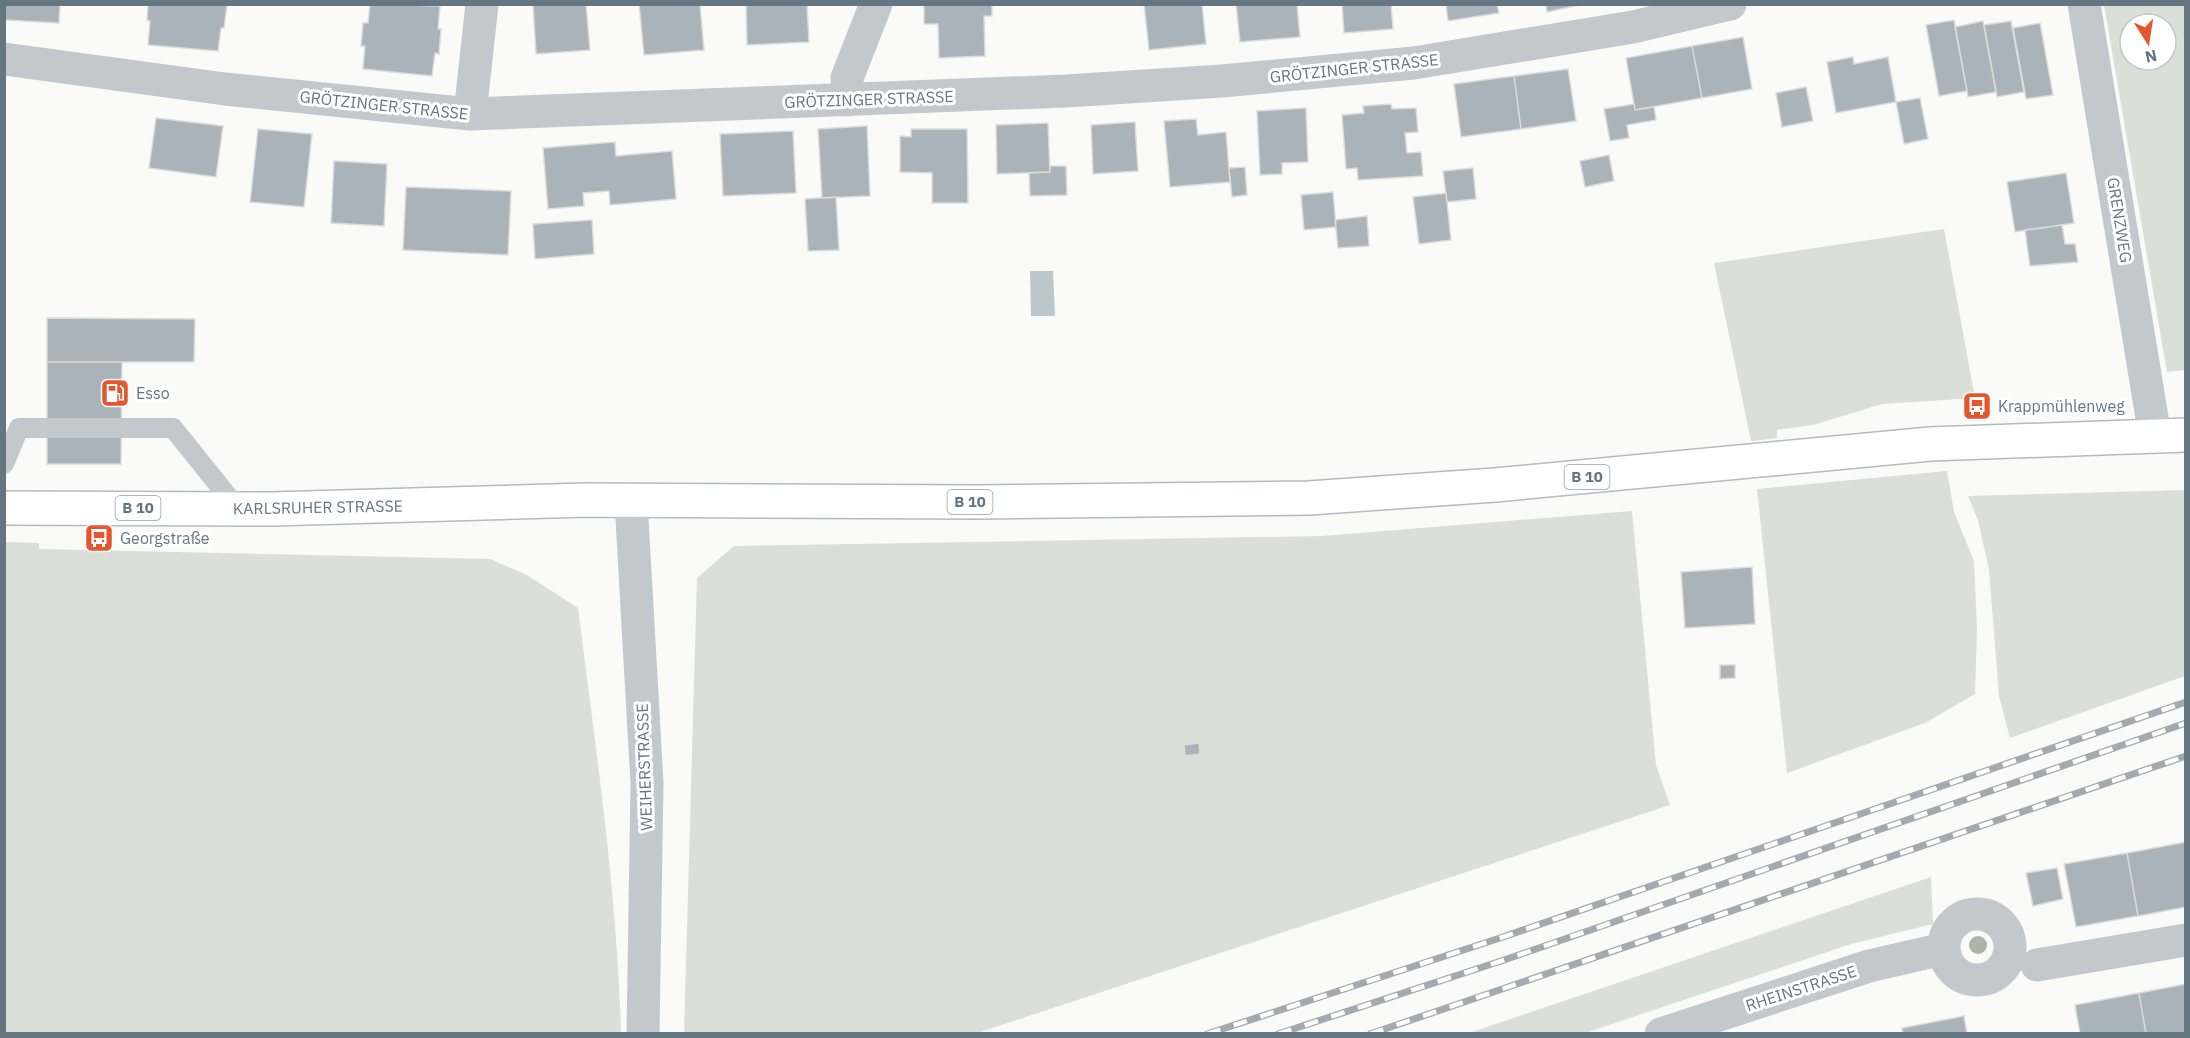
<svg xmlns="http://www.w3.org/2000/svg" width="2190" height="1038" viewBox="0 0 2190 1038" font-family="'IBM Plex Sans',sans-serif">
<rect width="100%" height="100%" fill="#fafaf8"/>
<path fill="#dadfd7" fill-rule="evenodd" d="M 2104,5 L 2185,5 L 2185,370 L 2167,372 ZM 2130,24 L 2166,24 L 2166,60 L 2130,60 Z
M 1944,229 L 1975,398 L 1882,404 L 1813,425 L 1777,430 L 1777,438 L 1751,441 L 1714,263 Z
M 1947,471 L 1954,512 L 1974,561 L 1977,629 L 1975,694 L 1925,723 L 1787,773 L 1757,489 Z
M 2185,490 L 2185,676 L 2010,738 L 1999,696 L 1989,570 L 1978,520 L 1968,496 Z
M 1632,511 L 1656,765 L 1670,805 L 977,1033 L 684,1034 L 697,578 L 734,546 L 1322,536 Z
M 5,542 L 39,543 L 39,549 L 490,559 L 527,575 L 578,608 C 596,750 617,891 621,1033 L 5,1033 Z
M 1931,877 L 1933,924 L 1851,944 L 1585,1033 L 1469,1033 Z"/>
<path fill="#bbc7cb" d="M 1053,271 L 1055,316 L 1031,316 L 1030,271 Z"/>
<path fill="#aab3b9" stroke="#dcdcda" stroke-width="1.5" d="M 4,4 L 60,4 L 59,23 L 4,20 Z
M 148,4 L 227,5 L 224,28 L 221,28 L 218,51 L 148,45 L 150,21 L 147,20 Z
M 370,4 L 440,6 L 438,29 L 441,29 L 439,54 L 435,53 L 432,76 L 363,69 L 365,46 L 361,46 L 363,23 L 368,23 Z
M 533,4 L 586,4 L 590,50 L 536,54 Z
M 639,4 L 700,4 L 704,50 L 644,55 Z
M 746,4 L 807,4 L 809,42 L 747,45 Z
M 924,4 L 992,4 L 992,16 L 984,16 L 985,56 L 939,58 L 938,24 L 924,24 Z
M 1144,4 L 1202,4 L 1206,44 L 1149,50 Z
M 1236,4 L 1297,4 L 1300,37 L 1240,42 Z
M 1342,4 L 1391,4 L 1393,29 L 1344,33 Z
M 1446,4 L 1497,4 L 1499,13 L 1448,21 Z
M 1546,4 L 1584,4 L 1547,12 Z
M 1954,20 L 1967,91 L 1939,96 L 1926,25 Z
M 1983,21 L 1996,92 L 1968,97 L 1955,27 Z
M 2011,21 L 2024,92 L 1997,97 L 1984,25 Z
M 2040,23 L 2053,95 L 2026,99 L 2013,28 Z
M 1743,37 L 1752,89 L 1702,98 L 1692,46 Z
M 1692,46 L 1702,98 L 1635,110 L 1626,58 Z
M 1853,57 L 1854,64 L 1888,57 L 1896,102 L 1836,113 L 1827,62 Z
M 1568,69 L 1576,121 L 1521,129 L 1514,76 Z
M 1514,76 L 1521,129 L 1461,137 L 1454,84 Z
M 1806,87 L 1813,121 L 1782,127 L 1776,93 Z
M 1920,98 L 1928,139 L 1904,144 L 1896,102 Z
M 1391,104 L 1392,109 L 1416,108 L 1418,132 L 1405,133 L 1407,153 L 1421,152 L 1423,176 L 1358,180 L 1357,168 L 1346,169 L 1342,115 L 1364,113 L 1363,106 Z
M 1634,104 L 1635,110 L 1654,107 L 1656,120 L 1627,125 L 1629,138 L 1610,141 L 1604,109 Z
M 1306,108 L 1308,162 L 1282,163 L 1282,174 L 1260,175 L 1257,111 Z
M 156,118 L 223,126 L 216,177 L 149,168 Z
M 1196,119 L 1198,135 L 1226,132 L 1230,182 L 1170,187 L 1164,121 Z
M 1135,122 L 1138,171 L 1093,174 L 1091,125 Z
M 1048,123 L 1050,172 L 997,174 L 996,125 Z
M 867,126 L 870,196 L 822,198 L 818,129 Z
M 258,129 L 312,134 L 304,207 L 250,202 Z
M 911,129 L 967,129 L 968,203 L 932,203 L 932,173 L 900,172 L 900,136 L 911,137 Z
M 793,131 L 796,193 L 723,196 L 720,134 Z
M 615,142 L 616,156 L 672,151 L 676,199 L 610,205 L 609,191 L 583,193 L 584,206 L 548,209 L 543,148 Z
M 1609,155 L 1614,181 L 1585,187 L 1580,161 Z
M 334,161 L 387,164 L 384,226 L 331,223 Z
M 1050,166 L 1066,166 L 1067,195 L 1030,196 L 1029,173 L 1050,172 Z
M 1245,167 L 1247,195 L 1232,197 L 1229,168 Z
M 1473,168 L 1476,199 L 1447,202 L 1443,171 Z
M 2066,173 L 2074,223 L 2015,232 L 2007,182 Z
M 406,187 L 511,191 L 508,255 L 403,250 Z
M 1333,192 L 1336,227 L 1304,230 L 1301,195 Z
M 1446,193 L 1451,240 L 1419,244 L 1413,197 Z
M 836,197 L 839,250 L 808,251 L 805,199 Z
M 1367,216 L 1369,246 L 1338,248 L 1335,220 Z
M 592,220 L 594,254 L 535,259 L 533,224 Z
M 2062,225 L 2065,244 L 2075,244 L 2078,262 L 2030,266 L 2025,230 Z
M 47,318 L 195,319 L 194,362 L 47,362 Z
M 47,362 L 122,362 L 121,464 L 47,464 Z
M 1752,567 L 1755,624 L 1685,628 L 1681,572 Z
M 1720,665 L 1735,665 L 1735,678 L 1720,679 Z
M 1199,743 L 1200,754 L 1185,756 L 1184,745 Z
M 2186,842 L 2186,907 L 2138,916 L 2127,853 Z
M 2127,853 L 2138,916 L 2076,927 L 2064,864 Z
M 2057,868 L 2063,899 L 2033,906 L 2026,873 Z
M 2186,984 L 2186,1034 L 2146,1034 L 2139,993 Z
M 2139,993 L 2146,1034 L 2080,1034 L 2075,1005 Z
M 1964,1016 L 1967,1034 L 1903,1034 L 1902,1028 Z"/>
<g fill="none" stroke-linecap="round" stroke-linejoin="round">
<g stroke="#b5babe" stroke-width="36">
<path id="primary" d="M 4,508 L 271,509 L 586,500 L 978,502 L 1309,498 L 1495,485 L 1930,444 L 2186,435"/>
</g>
<path stroke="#c3c8cc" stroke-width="20" d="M 4,464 L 19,428 L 173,428 L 238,509"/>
<path stroke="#c3c8cc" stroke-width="33" d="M 2084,4 L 2155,436
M 4,59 L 225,89 L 470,114 L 1066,91 L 1222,81 L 1414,63 L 1633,27 L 1730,4
M 848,100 L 847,78 L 876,4
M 470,114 L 482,4
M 631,501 L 647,783 L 643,1034
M1944 947a33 33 0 1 1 66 0a33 33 0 1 1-66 0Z
M 2037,965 L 2186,940
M 1661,1034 L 1869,966 L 1943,949"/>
<use href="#primary" stroke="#fff" stroke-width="33"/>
<g stroke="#a2aab0" stroke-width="7">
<path id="rail" d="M 1207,1034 L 1500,938 L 2186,702
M 1278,1034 L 1507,959 L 2186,723
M 1370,1034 L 2186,756"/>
</g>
<use href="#rail" stroke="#fff" stroke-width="4.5" stroke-dasharray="14" stroke-linecap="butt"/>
</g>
<circle fill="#aab4a7" cx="1978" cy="945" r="9"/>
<defs>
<g id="fuel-square" transform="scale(1.5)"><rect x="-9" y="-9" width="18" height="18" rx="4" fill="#e4572e" stroke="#fff"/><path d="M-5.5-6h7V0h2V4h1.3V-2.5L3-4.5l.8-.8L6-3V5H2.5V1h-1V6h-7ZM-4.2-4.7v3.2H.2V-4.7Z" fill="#fff"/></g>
<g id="bus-square" transform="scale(1.5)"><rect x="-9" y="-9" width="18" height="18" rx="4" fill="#e4572e" stroke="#fff"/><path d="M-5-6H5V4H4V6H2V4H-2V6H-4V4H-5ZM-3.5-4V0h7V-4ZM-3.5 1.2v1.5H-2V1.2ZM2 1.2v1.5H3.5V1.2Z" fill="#fff"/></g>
</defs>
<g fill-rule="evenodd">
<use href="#fuel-square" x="115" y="393"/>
<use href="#bus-square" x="1977" y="406"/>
<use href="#bus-square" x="99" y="538"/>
</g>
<g text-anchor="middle" stroke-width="6" stroke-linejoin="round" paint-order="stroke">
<g fill="#fff" stroke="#939fa8" stroke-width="1.5">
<rect x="1564.5" y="465" width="45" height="24" rx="4.5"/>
<rect x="947.5" y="490" width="45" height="24" rx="4.5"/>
<rect x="115.5" y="496" width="45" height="24" rx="4.5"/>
</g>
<g font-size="15" font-weight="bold" fill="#657683">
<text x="1587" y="482">B 10</text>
<text x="970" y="507">B 10</text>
<text x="138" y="513">B 10</text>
</g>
<g font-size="16" fill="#657683" stroke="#fff">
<text transform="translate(1354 68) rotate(-6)" y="6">GRÖTZINGER STRASSE</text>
<text transform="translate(869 99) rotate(-2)" y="6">GRÖTZINGER STRASSE</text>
<text transform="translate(384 105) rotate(6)" y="6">GRÖTZINGER STRASSE</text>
<text transform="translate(2120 220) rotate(81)" y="6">GRENZWEG</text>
<text transform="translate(318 507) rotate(-1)" y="6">KARLSRUHER STRASSE</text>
<text transform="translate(644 767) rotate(-92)" y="6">WEIHERSTRASSE</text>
<text transform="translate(1801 988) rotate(-18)" y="6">RHEINSTRASSE</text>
</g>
<g font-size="16" fill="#657683" stroke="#fff" text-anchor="start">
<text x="136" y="399">Esso</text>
<text x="1998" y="412">Krappmühlenweg</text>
<text x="120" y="544">Georgstraße</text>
</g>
</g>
<rect width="2190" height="1038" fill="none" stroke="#657683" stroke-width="12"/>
<g transform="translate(2148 42) rotate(168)"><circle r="28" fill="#ffffff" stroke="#c1c8cd" stroke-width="1.5"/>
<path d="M0-4.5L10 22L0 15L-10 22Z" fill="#e4572e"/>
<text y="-9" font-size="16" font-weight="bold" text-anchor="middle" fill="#657683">N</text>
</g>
</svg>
